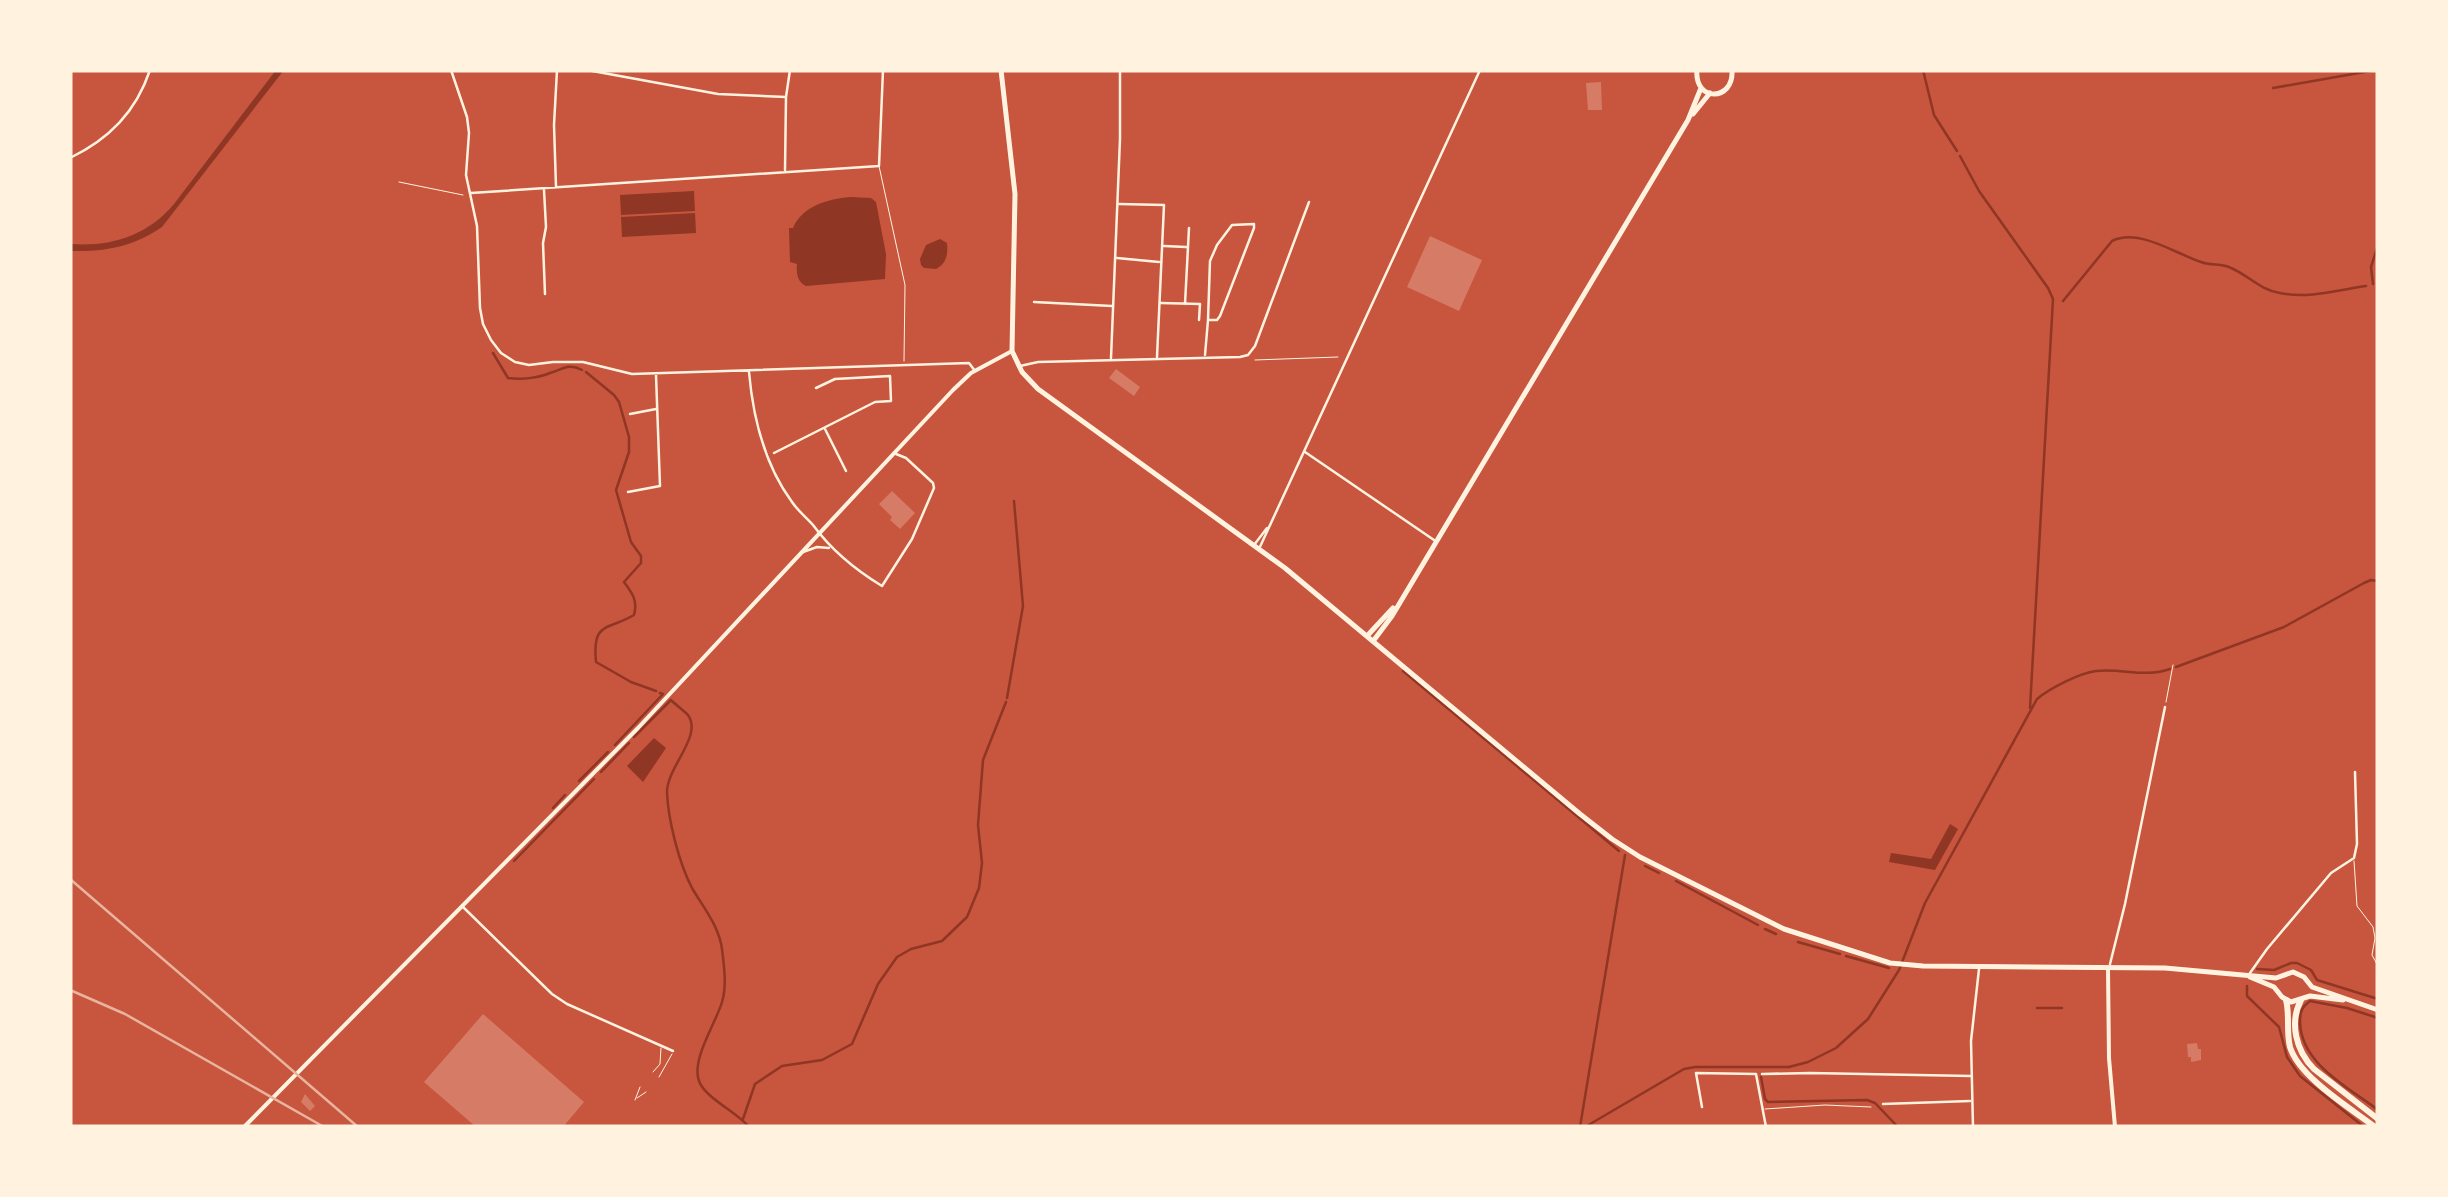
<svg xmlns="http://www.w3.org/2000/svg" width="2448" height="1197" viewBox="0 0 2448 1197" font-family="Commissioner,sans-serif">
<rect width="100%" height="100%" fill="#c8553d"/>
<path fill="#8f3625" d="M 276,70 L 284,70 L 162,227 C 133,247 104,252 70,251 L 70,244 C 111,247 147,236 174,204 Z
M 694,191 L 695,211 L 621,215 L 620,195 Z
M 850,197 L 871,198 L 876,202 L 886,254 L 885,279 L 806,286 C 797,282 796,272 797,264 L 790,262 L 789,228 L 793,228 C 802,206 828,199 850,197 Z
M 695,213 L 696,233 L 622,237 L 621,217 Z
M 940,239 L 947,243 C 948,254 947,263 936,269 L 924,268 L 921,265 L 920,259 L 926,245 Z
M 654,738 L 666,748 L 643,782 L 627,766 Z
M 1950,824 L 1958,829 L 1935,870 L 1889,862 L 1891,853 L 1931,859 Z"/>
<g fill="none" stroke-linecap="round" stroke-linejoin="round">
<path stroke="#8f3625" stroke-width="2.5" d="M 1923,70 L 1934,115 L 1957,151
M 2273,88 L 2376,70
M 1960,156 L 1979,191 L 2048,288 L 2053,299 L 2030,708
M 2373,284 L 2371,267 L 2378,245
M 2063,301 L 2112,241 C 2139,228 2174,253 2201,262 C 2211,266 2222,263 2231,268 C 2248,275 2260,290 2280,293 C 2308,299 2338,290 2366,286
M 493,353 L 508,378 C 521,380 538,378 550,373 C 563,369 569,363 582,370
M 586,372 L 614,395 L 619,402 L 629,437 L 629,452 L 616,490 L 631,542 L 641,556 L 641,563 L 624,582 C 632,593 638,600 634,615 C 607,631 592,621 596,662 L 631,682 L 656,691
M 2176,667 L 2284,627 L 2364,583 L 2371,580 L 2378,581
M 1403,671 L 1619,851
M 1007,698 L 1023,606 L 1014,501
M 634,737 L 671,700 C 676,705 683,710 688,715 C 703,736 667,767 667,792 C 668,820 679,863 692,888 C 703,907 719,926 722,949 C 724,965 727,986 722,1002 C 716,1023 691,1059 699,1081 C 705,1098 737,1112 749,1127
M 615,745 L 663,694 L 660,693
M 601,772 L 629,743
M 579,781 L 608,752
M 553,808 L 565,795
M 514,861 L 594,779
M 1645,866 L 1659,873
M 1676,881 L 1758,925
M 1765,929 L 1776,934
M 1798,942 L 1840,954
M 1846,956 L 1889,968
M 2257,969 L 2274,970 L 2291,963 L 2297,963 L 2311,970 L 2317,980 L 2378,999
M 2247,986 L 2247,996 L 2279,1027 L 2287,1057 L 2300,1076 L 2364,1127
M 2037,1008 L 2062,1008
M 2378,1018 L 2347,1008 L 2310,1001 C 2302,1007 2300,1011 2300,1022 C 2301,1064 2348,1087 2378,1110
M 1761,1077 L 1765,1099 L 1768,1102 L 1867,1100 L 1875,1103 L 1898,1127
M 743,1119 L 755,1084 L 782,1066 L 822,1060 L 852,1044 L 878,984 L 897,957 L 911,949 L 942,941 L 967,917 L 979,888 L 982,863 L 978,825 L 983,760 L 1006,702
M 1580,1127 L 1625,855
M 1585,1127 L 1684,1069 L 1695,1067 L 1789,1067 L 1808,1062 L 1836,1048 L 1868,1019 L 1899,970 L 1925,903 L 2037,699 C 2050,688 2080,673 2096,671 C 2122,668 2145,678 2170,669"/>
</g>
<path fill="#d67c66" d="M 1601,82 L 1602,110 L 1588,110 L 1586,83 Z
M 1430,236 L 1482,260 L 1459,311 L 1407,287 Z
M 1116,369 L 1140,387 L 1134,396 L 1109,378 Z
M 892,491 L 915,513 L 900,529 L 890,520 L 892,517 L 879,504 Z
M 483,1014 L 584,1102 L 563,1127 L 476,1127 L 424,1082 Z
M 2197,1043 L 2198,1049 L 2201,1049 L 2201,1060 L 2191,1062 L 2191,1057 L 2188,1057 L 2187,1044 Z
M 305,1094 L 315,1106 L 310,1111 L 301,1102 Z"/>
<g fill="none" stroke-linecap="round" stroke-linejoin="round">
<path stroke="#fff3e0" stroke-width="1" d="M 399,182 L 463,195
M 1255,360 L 1338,357
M 2166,702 L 2173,665"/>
<path stroke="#fff3e0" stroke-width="1" d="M 879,166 L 905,285 L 904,361
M 2354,861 L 2357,906 L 2373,927 L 2375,938 L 2372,955 L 2378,966
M 653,1072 L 660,1064 L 661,1048
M 659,1077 L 672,1054
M 637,1098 L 646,1092
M 635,1100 L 640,1087
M 1765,1109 L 1825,1105 L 1871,1107"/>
<path stroke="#fff3e0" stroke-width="2.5" d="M 70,158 C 109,139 136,112 150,70"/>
<path stroke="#fff3e0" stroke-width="2.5" d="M 451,70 L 467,117 L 469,133 L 466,175 L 477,226 L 480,308 L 483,324 L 491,340 L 501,353 L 515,362 L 529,365 L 553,362 L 583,362 L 632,374 L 969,363 L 975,371
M 587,70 L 718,94 L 786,97
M 785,170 L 786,97 L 790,70
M 556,187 L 554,125 L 557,70
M 544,190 L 546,227 L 543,243 L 545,294
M 471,193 L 879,166 L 883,70
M 1119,204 L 1164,205 L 1157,357
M 1164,246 L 1186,247
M 1117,258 L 1159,262
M 1034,302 L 1112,306
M 1161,303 L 1200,304 L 1199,320
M 1185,304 L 1189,228
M 1205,355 L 1208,320 L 1217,320 L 1220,316 L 1254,228 L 1254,224 L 1232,225 L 1217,245 L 1210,261 L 1208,320
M 1111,358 L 1120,139 L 1120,70
M 1020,366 L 1038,362 L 1240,357 L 1248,355 L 1255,346 L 1309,202
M 749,372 C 753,418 764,464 792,502 C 798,511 806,517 813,525 C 832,551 854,569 882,586 L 912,539 L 934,488 L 933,483 L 906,458 L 896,454
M 630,414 L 656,409
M 825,429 L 846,471
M 1305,452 L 1434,540
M 774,453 L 875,402 L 891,401 L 890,376 L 835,379 L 816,388
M 628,492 L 660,486 L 656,375
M 1254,545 L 1267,528
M 1259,549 L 1480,70
M 803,552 L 817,547 L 829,548
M 462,906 L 552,994 L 567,1004 L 673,1051
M 2110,964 L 2125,904 L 2165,707
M 2250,973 L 2267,949 L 2331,873 L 2354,858 L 2357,844 L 2355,772
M 1762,1074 L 1810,1073 L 1971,1076
M 1883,1104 L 1970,1101
M 1702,1107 L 1696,1073 L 1756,1074 L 1766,1127
M 1973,1127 L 1971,1041 L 1979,969"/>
<path stroke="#fff3e0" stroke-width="4" d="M 2108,968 L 2109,1058 L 2115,1127
M 244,1127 L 638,728 L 953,390 L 971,373 L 1012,351"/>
<path stroke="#fff3e0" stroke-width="5" d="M 1001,70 L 1015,194 L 1012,351 L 1022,372 L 1038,389 L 1285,568 L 1580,814 L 1612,839 L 1640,857 L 1784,929 L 1890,963 L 1923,966 L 2165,968 L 2276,978 L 2293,972 L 2304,977 L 2312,987 L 2378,1010
M 1697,70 C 1694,102 1734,102 1732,70
M 1693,114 L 1710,93
M 1367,636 L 1393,608
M 1374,640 L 1392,616 L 1688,120 L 1701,88
M 2250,977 L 2274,987 L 2282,997 L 2291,1002 L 2310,996 L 2343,1000"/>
<path stroke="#fff3e0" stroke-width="6" d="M 2286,1000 C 2290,1015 2286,1031 2290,1047 C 2299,1077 2350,1108 2375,1127
M 2301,1000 C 2289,1023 2296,1051 2314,1069 L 2378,1119"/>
<path stroke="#e9b49f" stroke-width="2.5" d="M 70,879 L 358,1127
M 70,990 L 125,1014 L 324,1127"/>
</g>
<rect width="2448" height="1197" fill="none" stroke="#fff3e0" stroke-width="145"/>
</svg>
